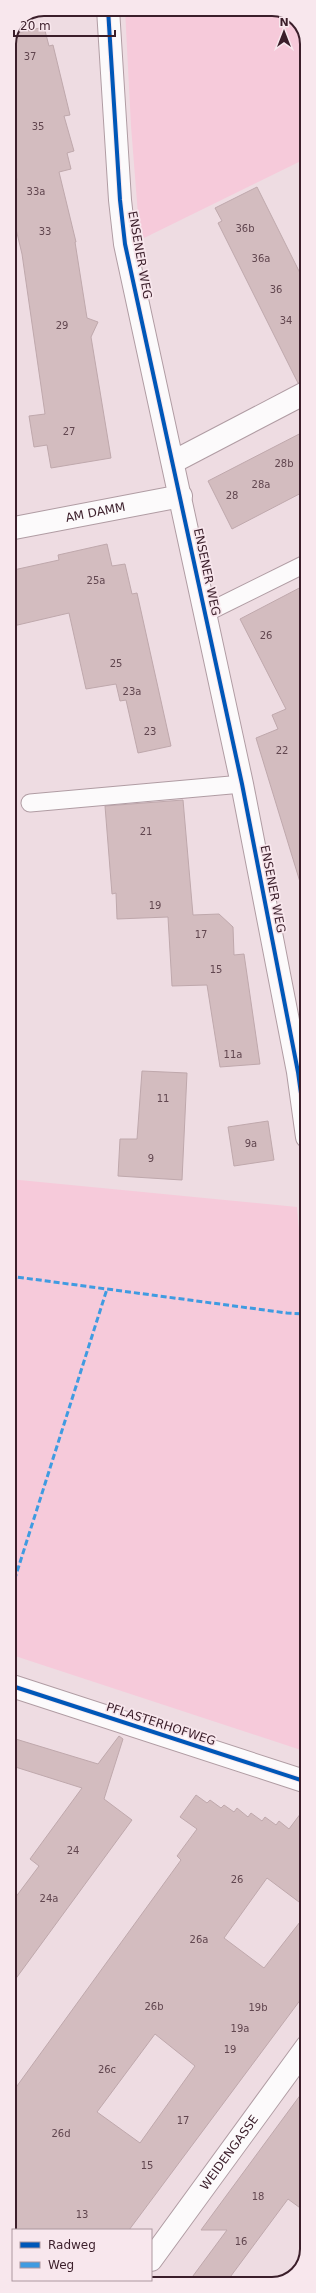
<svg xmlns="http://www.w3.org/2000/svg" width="316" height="2293" viewBox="0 0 316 2293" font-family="'DejaVu Sans',sans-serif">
<rect width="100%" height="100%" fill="#eedce2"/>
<path fill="#f6cada" d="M 125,9 L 276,9 L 296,19 L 307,40 L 307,158 L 140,240 L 131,126 Z
M 9,1179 L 297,1207 L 307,1326 L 307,1752 L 9,1654 Z"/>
<path fill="#d3bcbf" stroke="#bfa8ac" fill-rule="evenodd" d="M 44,27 L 49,46 L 53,45 L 70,115 L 64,116 L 74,151 L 67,153 L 71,169 L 59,172 L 76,242 L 75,242 L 87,318 L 98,322 L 91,337 L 111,458 L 51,468 L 47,445 L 34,447 L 29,416 L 45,414 L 22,254 L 9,200 L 9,182 L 17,180 L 9,145 L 9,44 L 13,34 Z
M 257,187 L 307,287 L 307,380 L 298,383 L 218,223 L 222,221 L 215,208 Z
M 307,430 L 307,490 L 232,529 L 208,481 Z
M 107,544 L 112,566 L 125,564 L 132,594 L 137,593 L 171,746 L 138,753 L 126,700 L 120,701 L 116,684 L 86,689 L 69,613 L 9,627 L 9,571 L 59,560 L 58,555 Z
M 307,584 L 307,881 L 300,882 L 256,738 L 278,729 L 272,715 L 286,709 L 240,619 Z
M 183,800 L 193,915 L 219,914 L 233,927 L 234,955 L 244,954 L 260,1064 L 220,1067 L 207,985 L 172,986 L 168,917 L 117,919 L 116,893 L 112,894 L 105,806 Z
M 142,1071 L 187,1073 L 182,1180 L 118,1176 L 120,1139 L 137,1139 Z
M 268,1121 L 274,1160 L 234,1166 L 228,1127 Z
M 119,1736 L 123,1739 L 104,1799 L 132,1820 L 9,1988 L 9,1906 L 39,1866 L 30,1859 L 82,1788 L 9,1765 L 9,1737 L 98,1764 Z
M 196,1795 L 207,1803 L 210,1800 L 221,1808 L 224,1805 L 234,1812 L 237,1808 L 248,1817 L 251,1813 L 262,1821 L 265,1817 L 276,1825 L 279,1821 L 289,1829 L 307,1805 L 307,1908 L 267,1878 L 224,1938 L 264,1968 L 307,1913 L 307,1991 L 129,2230 L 9,2230 L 9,2097 L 181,1860 L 177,1856 L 197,1829 L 180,1817 ZM 155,2034 L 195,2066 L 140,2143 L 97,2112 Z
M 307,2086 L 307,2213 L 288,2199 L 225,2284 L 187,2284 L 227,2230 L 201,2230 Z"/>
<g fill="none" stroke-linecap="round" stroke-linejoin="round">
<g stroke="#b09ca3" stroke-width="19">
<path id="service" d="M 206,613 L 307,563
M 30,803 L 242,784"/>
</g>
<g stroke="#b09ca3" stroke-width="24">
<g id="minor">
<path d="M 108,9 L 120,200 L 125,244 L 242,784 L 298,1072 L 307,1137"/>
<path d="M 173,462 L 307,392"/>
<path id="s1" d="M 9,529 L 181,496"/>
<path d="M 9,1685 L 307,1782"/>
<path id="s2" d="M 151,2260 L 307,2046"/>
<path d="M 134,2284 L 136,2280"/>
</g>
</g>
<use href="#service" stroke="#fcfafb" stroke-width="17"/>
<use href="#minor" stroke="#fcfafb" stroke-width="22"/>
<path stroke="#3f9be1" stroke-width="3" stroke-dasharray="6 3" stroke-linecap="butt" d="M 9,1276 L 287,1313 L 307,1314
M 9,1597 L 107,1289"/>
<g stroke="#f8e7ed" stroke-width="6">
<path id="cycleway" d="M 108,9 L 120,200 L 125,244 L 242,784 L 298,1072 L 307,1137
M 9,1685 L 307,1782"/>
</g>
<use href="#cycleway" stroke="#0057b8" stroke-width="4"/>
</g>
<g text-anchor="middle" stroke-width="3.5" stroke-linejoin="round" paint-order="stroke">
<g font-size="10" fill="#61464f">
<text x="30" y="60">37</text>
<text x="38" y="130">35</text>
<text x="36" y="195">33a</text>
<text x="245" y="232">36b</text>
<text x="45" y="235">33</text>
<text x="261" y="262">36a</text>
<text x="276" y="293">36</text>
<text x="286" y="324">34</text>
<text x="62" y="329">29</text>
<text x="69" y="435">27</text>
<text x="284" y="467">28b</text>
<text x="261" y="488">28a</text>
<text x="232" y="499">28</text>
<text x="96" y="584">25a</text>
<text x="266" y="639">26</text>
<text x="116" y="667">25</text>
<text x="132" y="695">23a</text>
<text x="150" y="735">23</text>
<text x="282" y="754">22</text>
<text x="146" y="835">21</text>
<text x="155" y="909">19</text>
<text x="201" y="938">17</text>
<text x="216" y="973">15</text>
<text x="233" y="1058">11a</text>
<text x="163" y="1102">11</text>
<text x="251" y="1147">9a</text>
<text x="151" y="1162">9</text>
<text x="73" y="1854">24</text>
<text x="237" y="1883">26</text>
<text x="49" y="1902">24a</text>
<text x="199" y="1943">26a</text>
<text x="154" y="2010">26b</text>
<text x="258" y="2011">19b</text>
<text x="240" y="2032">19a</text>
<text x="230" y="2053">19</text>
<text x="107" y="2073">26c</text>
<text x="183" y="2124">17</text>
<text x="61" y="2137">26d</text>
<text x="147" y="2169">15</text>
<text x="258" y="2200">18</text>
<text x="82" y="2218">13</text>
<text x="241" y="2245">16</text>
</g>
<g font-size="12" fill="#3b1e2a" stroke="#f8e7ed">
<text transform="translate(140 255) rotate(80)" y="4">ENSENER WEG</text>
<text dy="4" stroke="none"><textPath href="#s1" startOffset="88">AM DAMM</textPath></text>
<text transform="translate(207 572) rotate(78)" y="4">ENSENER WEG</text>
<text transform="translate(273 889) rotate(79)" y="4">ENSENER WEG</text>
<text transform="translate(161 1724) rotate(18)" y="4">PFLASTERHOFWEG</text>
<text dy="4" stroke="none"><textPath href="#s2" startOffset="133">WEIDENGASSE</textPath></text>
</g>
</g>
<path d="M0 0H316V2293H0ZM44 16H272A28 28 0 0 1 300 44V2249A28 28 0 0 1 272 2277H44A28 28 0 0 1 16 2249V44A28 28 0 0 1 44 16Z" fill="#f8e7ed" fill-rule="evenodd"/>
<path fill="none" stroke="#3b1e2a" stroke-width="2" d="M44 16H272A28 28 0 0 1 300 44V2249A28 28 0 0 1 272 2277H44A28 28 0 0 1 16 2249V44A28 28 0 0 1 44 16Z"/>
<rect x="12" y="2229" width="140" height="52" fill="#f8e7ed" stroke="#ac979f"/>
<rect x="20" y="2242" width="20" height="6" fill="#0057b8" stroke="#ac979f"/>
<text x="48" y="2249" font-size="12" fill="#3b1e2a">Radweg</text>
<rect x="20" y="2262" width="20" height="6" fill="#3f9be1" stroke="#ac979f"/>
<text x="48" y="2269" font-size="12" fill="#3b1e2a">Weg</text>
<g transform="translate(284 32)" stroke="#f8e7ed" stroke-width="3" paint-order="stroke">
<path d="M0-3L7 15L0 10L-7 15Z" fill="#3b1e2a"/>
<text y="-6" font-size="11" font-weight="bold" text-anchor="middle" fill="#3b1e2a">N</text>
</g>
<path d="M14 30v6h101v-6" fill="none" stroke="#3b1e2a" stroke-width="2"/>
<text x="20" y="30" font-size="12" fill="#3b1e2a" stroke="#f8e7ed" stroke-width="3" paint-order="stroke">20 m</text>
</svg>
